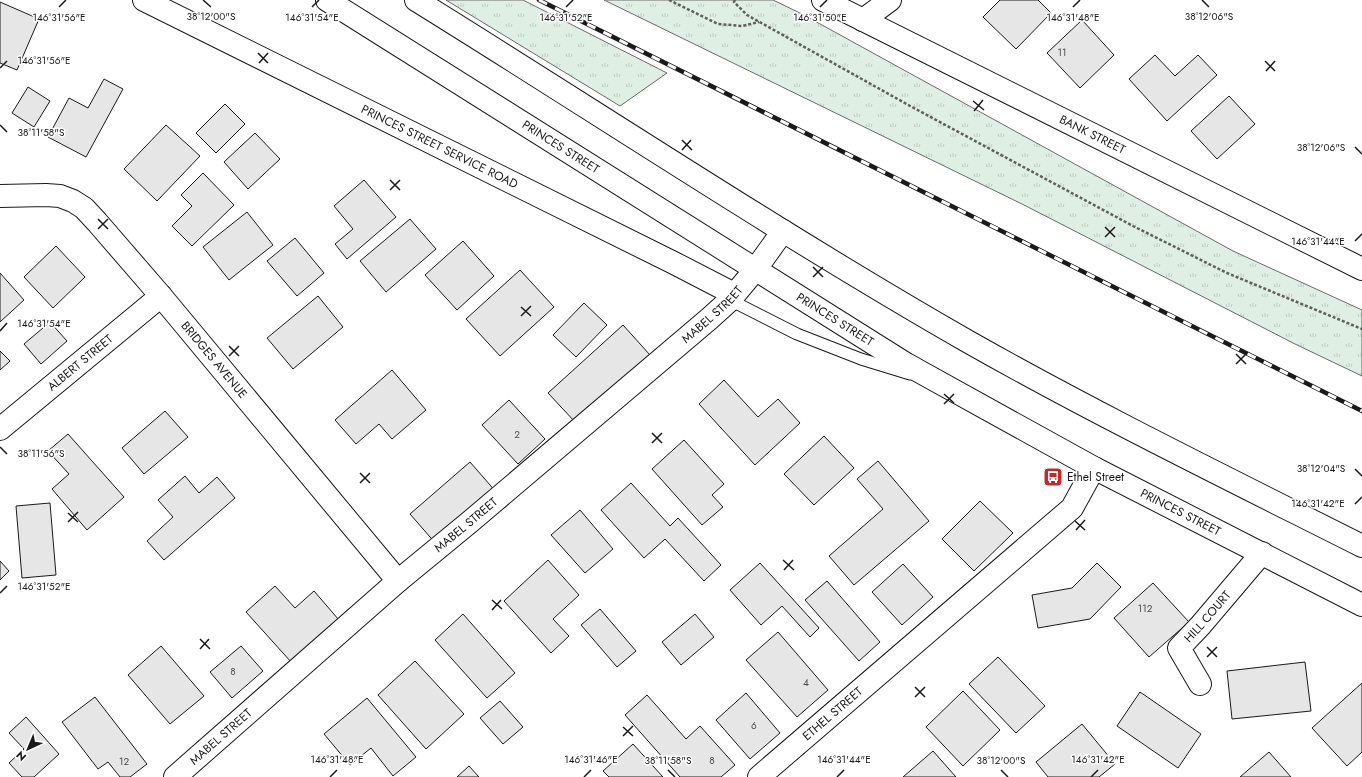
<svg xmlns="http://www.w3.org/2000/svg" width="1362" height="777" viewBox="0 0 1362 777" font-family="Jost,sans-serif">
<defs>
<pattern id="grass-tufts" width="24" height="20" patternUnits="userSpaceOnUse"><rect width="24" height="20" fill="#e0efe3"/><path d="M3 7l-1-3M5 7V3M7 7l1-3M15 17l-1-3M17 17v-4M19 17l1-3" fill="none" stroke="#c0ccc2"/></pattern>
</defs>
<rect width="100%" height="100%" fill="#fff"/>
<path fill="url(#grass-tufts)" stroke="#6a6a6a" d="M 446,0 L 523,0 L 667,73 L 620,106 Z
M 604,0 L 773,0 L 802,14 L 1233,251 L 1362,310 L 1362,376 L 1295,344 L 1024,205 Z"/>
<path fill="#e6e6e6" stroke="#1a1a1a" d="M 1000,0 L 1038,0 L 1051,13 L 1016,49 L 983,17 Z
M 0,2 L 39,19 L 17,70 L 0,63 Z
M 1082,20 L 1114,55 L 1080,88 L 1047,53 Z
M 1155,55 L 1175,76 L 1198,55 L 1217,75 L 1167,121 L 1129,79 Z
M 104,79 L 123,89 L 86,157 L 48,137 L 69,98 L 88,108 Z
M 28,87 L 50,101 L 34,127 L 12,113 Z
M 1229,96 L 1255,124 L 1217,159 L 1191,131 Z
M 225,104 L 245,124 L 216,153 L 196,133 Z
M 166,125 L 200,156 L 157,201 L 124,169 Z
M 255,133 L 280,159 L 248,189 L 224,162 Z
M 203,173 L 234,205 L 192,246 L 172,226 L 192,206 L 181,195 Z
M 364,180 L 396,217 L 347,259 L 335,244 L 353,229 L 334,206 Z
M 247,212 L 273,245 L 229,280 L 203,247 Z
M 410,219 L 436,249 L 386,292 L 360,261 Z
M 295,238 L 324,273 L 297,296 L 267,261 Z
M 463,241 L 494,276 L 457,310 L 425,275 Z
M 56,246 L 85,277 L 53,308 L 24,277 Z
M 520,270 L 554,307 L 500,356 L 466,319 Z
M 0,273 L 24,300 L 0,322 Z
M 318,296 L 343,327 L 293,369 L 267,338 Z
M 584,303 L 607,325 L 576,357 L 553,335 Z
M 50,322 L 67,341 L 41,364 L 24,344 Z
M 623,325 L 650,355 L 576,423 L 548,393 Z
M 0,351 L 10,361 L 0,370 Z
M 392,370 L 426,410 L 392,439 L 379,424 L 356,444 L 335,420 Z
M 724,380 L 758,417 L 778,399 L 800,423 L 755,465 L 699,404 Z
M 509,400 L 545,439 L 518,464 L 482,425 Z
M 165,411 L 188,437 L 144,474 L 122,448 Z
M 68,434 L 124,497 L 87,530 L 52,489 L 69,474 L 48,451 Z
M 824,436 L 854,468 L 814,505 L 784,474 Z
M 684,440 L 724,484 L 712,495 L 723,507 L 702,525 L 652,469 Z
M 878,461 L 929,521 L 854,585 L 829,556 L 883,509 L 857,479 Z
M 470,462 L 497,493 L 437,545 L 410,514 Z
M 185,476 L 199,493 L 217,477 L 235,498 L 164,560 L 147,541 L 173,517 L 158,500 Z
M 631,483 L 670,526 L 678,518 L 721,565 L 704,581 L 665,539 L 644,558 L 601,510 Z
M 980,501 L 1013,533 L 974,571 L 942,539 Z
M 50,503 L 56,575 L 22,578 L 16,506 Z
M 580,510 L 613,549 L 585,573 L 551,535 Z
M 548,560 L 579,595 L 553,619 L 569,636 L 551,653 L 504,601 Z
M 0,561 L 9,571 L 0,580 Z
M 760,563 L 819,628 L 810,637 L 782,606 L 761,625 L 730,590 Z
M 1097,563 L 1121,587 L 1090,619 L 1038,628 L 1032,595 L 1072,588 Z
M 903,564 L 933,597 L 902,625 L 872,592 Z
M 827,581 L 880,642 L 859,661 L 805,600 Z
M 1153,583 L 1189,622 L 1149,657 L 1114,618 Z
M 275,586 L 295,608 L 314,591 L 339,620 L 292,663 L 246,612 Z
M 600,609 L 636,651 L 617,667 L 581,625 Z
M 463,614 L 515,673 L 487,698 L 435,640 Z
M 695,614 L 714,637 L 681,665 L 662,642 Z
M 778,632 L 828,690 L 797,717 L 746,660 Z
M 161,646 L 204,696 L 170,724 L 128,675 Z
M 241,646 L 263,671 L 232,698 L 210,672 Z
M 998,657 L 1045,706 L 1016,733 L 969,684 Z
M 415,661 L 464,714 L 426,749 L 378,695 Z
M 1305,662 L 1311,711 L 1232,719 L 1227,671 Z
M 1362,683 L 1362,752 L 1347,766 L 1312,728 Z
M 963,691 L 1000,730 L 963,766 L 926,727 Z
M 1140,692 L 1201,734 L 1178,768 L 1117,726 Z
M 746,693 L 780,733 L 750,759 L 716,720 Z
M 647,695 L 686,739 L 700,726 L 735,765 L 721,777 L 680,777 L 625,715 Z
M 95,697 L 147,764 L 130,777 L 120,777 L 108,762 L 98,769 L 62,722 Z
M 367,698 L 416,757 L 393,776 L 371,748 L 350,765 L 324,734 Z
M 500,701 L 523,727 L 503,744 L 480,718 Z
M 26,717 L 59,754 L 34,777 L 22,777 L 9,763 L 24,749 L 9,733 Z
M 1082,724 L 1115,764 L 1099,777 L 1048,777 L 1036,762 Z
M 633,744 L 663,777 L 609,777 L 603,771 Z
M 933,751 L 956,777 L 903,777 Z
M 1269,752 L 1291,777 L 1240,777 Z
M 469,766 L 479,777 L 457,777 Z"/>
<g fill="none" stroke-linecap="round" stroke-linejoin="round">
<g stroke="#1a1a1a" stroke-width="13">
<path id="lane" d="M 730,300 L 797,334 L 861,359 L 910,374"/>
</g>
<g stroke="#1a1a1a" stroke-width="24">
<g id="street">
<path id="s1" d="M 144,0 L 674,263 L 734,294"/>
<path d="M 863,20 L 890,0"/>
<path id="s2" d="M 0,196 L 46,195 L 60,196 L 73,201 L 84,208 L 97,222 L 161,296 L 398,581"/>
<path id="s3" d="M 0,429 L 161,296"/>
<path id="s4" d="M 1200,684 L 1179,648 L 1200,626 L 1262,553"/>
<path id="s5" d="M 175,777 L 398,581 L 471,521 L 709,319 L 730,300 L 755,270"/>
<path id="s6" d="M 759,777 L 1072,508 L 1094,468"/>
</g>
</g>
<g stroke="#1a1a1a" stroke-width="24">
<g id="secondary">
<path id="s7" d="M 823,0 L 1362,269"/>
</g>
</g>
<g stroke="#1a1a1a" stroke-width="24">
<g id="highway">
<path id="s8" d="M 327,0 L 906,364 L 1094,468 L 1362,605"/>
<path d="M 416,0 C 600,114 780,234 967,341 C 1096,414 1229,479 1362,546"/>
<path d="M 755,270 L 783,231"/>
</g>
</g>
<path stroke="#5f5f5f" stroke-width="2.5" stroke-dasharray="3 2" stroke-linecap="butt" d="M 669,0 L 718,24 L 742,26 L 759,22
M 735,0 L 734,2 L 747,15 L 912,107 L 1133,226 L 1227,273 L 1362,329"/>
<use href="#lane" stroke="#fff" stroke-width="11"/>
<use href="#street" stroke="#fff" stroke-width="22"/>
<use href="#secondary" stroke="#fff" stroke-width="22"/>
<use href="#highway" stroke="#fff" stroke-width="22"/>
<g stroke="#1a1a1a" stroke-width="4.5">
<path id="rail" d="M 539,0 L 1362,411"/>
</g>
<use href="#rail" stroke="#fff" stroke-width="3" stroke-dasharray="9" stroke-linecap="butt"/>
</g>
<path fill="none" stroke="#1a1a1a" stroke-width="1.5" d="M 203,0 L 211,7M 1202,0 L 1209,7M 59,7 L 66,0M 312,7 L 319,0M 566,7 L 573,0M 820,7 L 827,0M 1073,7 L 1080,0M 258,53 L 268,63M 1265,61 L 1275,71M 259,63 L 268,53M 0,68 L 7,61M 1266,71 L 1275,61M 973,101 L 984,110M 974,111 L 983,100M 0,125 L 7,132M 682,140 L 692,150M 1355,147 L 1362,154M 682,150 L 691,140M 390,180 L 400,190M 390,190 L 400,180M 98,219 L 108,229M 1105,227 L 1115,237M 98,229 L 108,219M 1105,237 L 1115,227M 1355,241 L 1362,234M 813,267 L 823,277M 813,277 L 823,267M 521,307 L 531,316M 521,316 L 531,306M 0,331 L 7,323M 229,346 L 239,356M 1236,354 L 1246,364M 229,356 L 239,346M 1236,364 L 1246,354M 944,394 L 954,403M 944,404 L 954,394M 652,433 L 662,443M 652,443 L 662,433M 0,447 L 7,454M 1355,469 L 1362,476M 360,473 L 370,483M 360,483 L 370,473M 1355,504 L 1362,497M 68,513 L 78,522M 1075,521 L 1085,530M 68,522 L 78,512M 1076,530 L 1085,520M 783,560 L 794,570M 784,570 L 793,560M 0,593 L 7,586M 492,600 L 502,609M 492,610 L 501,600M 200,639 L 210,649M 1207,647 L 1217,657M 200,649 L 209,639M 1207,657 L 1217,647M 915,687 L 925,697M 915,697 L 925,687M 623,727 L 633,736M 623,736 L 633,726M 668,770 L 675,777M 1001,770 L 1008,777M 330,777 L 337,770M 584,777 L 591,770M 837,777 L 844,770M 1091,777 L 1098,770"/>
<defs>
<g id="bus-square" transform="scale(1)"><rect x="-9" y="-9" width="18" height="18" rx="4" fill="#c62828" stroke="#fff"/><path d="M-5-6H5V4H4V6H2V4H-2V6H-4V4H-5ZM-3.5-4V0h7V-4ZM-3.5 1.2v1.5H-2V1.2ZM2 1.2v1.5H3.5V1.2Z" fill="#fff"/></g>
</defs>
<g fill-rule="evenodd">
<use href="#bus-square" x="1053" y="477"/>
</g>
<g text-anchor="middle" stroke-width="3" stroke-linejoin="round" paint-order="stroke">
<g font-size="10" fill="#4d4d4d">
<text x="1062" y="56">11</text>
<text x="517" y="438">2</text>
<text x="1145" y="612">112</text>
<text x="233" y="675">8</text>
<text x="806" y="686">4</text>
<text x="754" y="729">6</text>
<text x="712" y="764">8</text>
<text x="124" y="765">12</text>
</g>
<g font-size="12" fill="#1a1a1a" stroke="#fff">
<text dy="4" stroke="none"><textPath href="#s7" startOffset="301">BANK STREET</textPath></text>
<text dy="4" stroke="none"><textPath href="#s1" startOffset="330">PRINCES STREET SERVICE ROAD</textPath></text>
<text dy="4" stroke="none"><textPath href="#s8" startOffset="276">PRINCES STREET</textPath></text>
<text dy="4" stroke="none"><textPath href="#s5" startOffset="709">MABEL STREET</textPath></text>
<text dy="4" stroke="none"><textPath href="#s8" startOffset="600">PRINCES STREET</textPath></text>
<text dy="4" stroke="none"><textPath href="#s2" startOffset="287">BRIDGES AVENUE</textPath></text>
<text dy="4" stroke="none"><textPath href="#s3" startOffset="104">ALBERT STREET</textPath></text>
<text dy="4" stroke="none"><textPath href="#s8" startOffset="996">PRINCES STREET</textPath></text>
<text dy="4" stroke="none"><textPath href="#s5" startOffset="385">MABEL STREET</textPath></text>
<text dy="4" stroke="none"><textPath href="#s4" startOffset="84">HILL COURT</textPath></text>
<text dy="4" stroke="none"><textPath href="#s6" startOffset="97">ETHEL STREET</textPath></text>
<text dy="4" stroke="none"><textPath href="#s5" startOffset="61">MABEL STREET</textPath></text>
</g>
<g font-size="12" fill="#1a1a1a" stroke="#fff" text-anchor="start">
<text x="1067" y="481">Ethel Street</text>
</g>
</g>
<g font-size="10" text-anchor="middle" fill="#1a1a1a" stroke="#fff" stroke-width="3" stroke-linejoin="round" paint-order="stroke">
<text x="211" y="20">38°12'00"S</text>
<text x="1209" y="20">38°12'06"S</text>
<text x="59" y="21">146°31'56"E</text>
<text x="312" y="21">146°31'54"E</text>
<text x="566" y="21">146°31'52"E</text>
<text x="820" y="21">146°31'50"E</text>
<text x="1073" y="21">146°31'48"E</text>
<text x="44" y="64">146°31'56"E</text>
<text x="41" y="136">38°11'58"S</text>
<text x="1321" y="151">38°12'06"S</text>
<text x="1318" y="245">146°31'44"E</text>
<text x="44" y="327">146°31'54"E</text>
<text x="41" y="457">38°11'56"S</text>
<text x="1321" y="472">38°12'04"S</text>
<text x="1318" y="507">146°31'42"E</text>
<text x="44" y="590">146°31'52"E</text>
<text x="337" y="763">146°31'48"E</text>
<text x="591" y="763">146°31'46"E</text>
<text x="844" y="763">146°31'44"E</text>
<text x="1098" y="763">146°31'42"E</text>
<text x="668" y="764">38°11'58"S</text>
<text x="1001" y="764">38°12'00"S</text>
</g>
<g transform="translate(28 749) rotate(224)" stroke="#ffffff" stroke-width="3" paint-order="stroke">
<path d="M0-3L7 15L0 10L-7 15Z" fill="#1a1a1a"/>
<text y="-6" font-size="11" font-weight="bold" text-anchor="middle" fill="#1a1a1a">N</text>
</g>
</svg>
